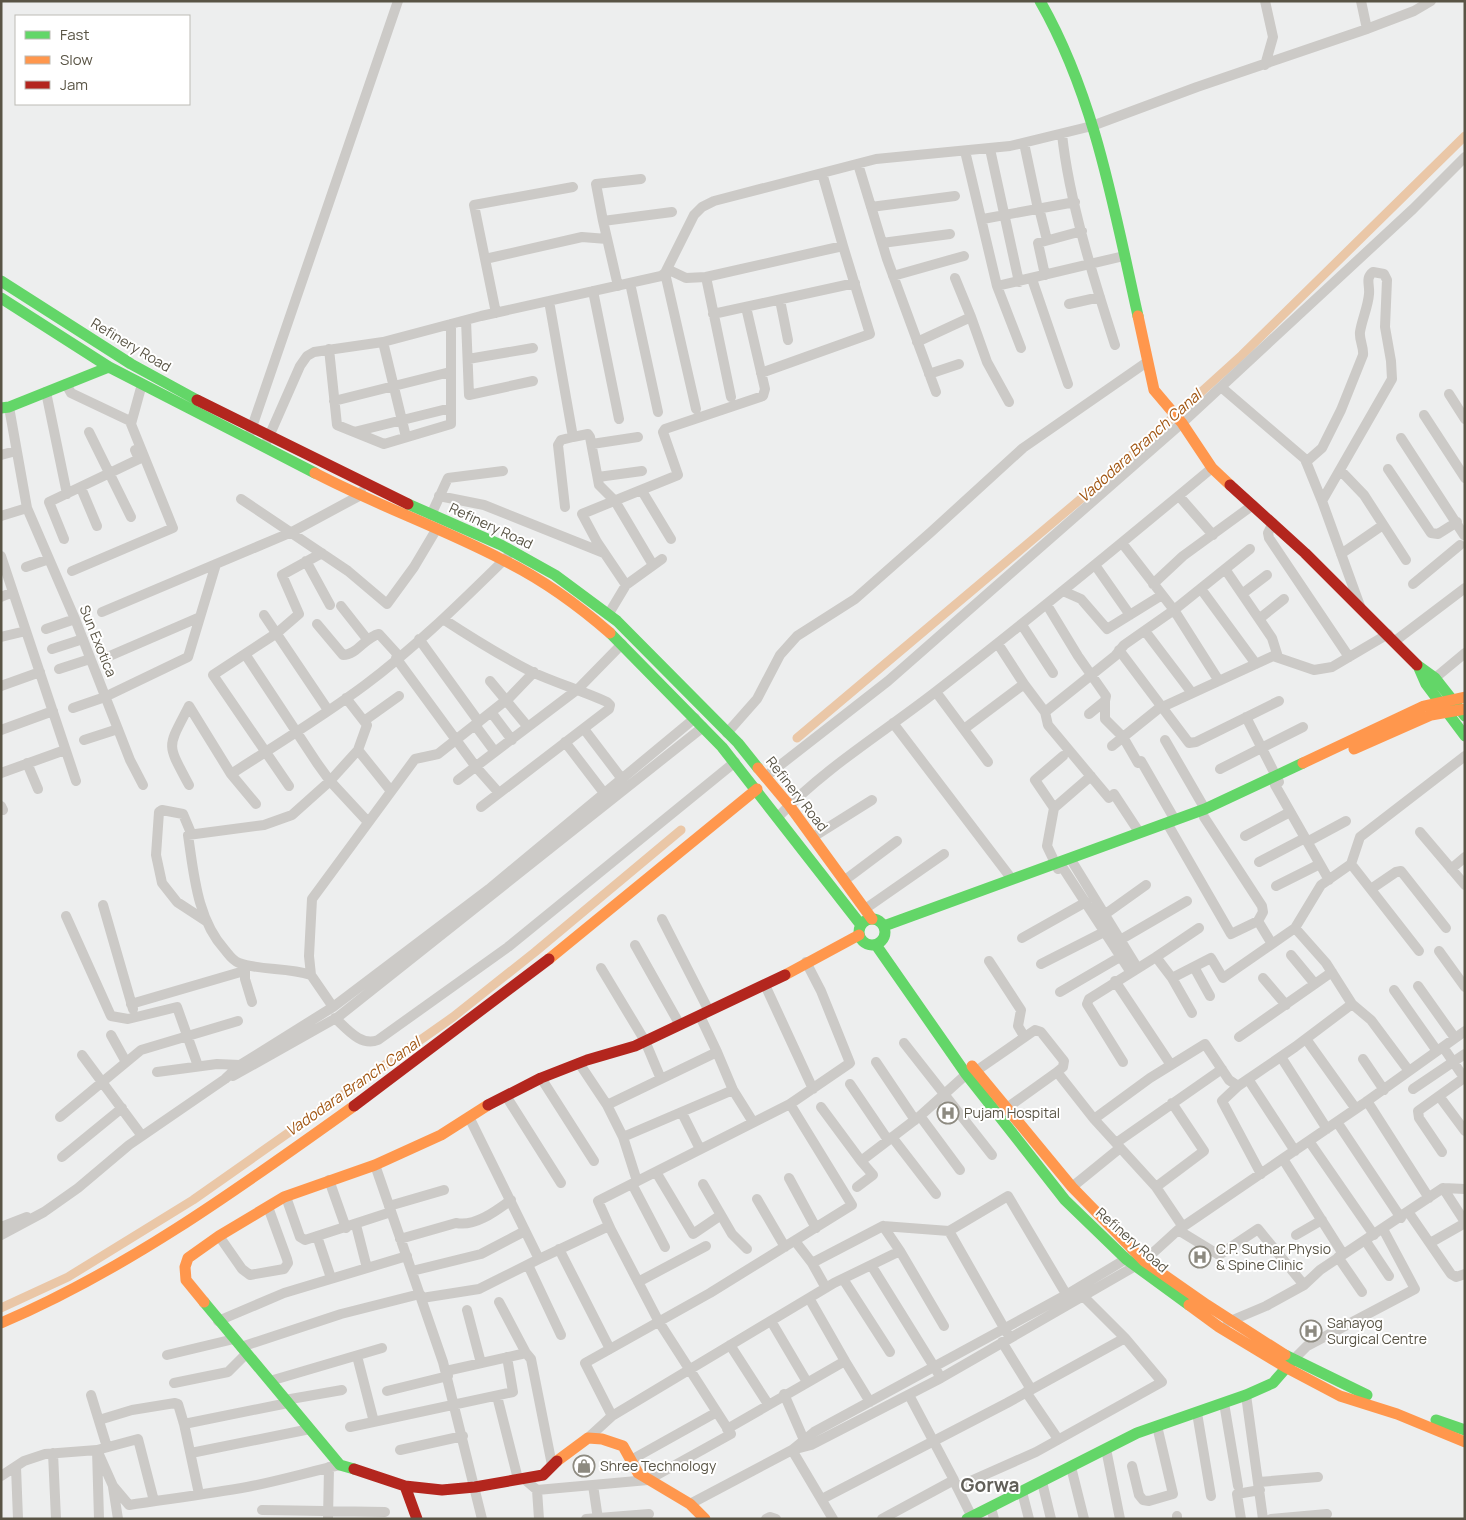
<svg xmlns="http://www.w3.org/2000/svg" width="1466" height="1520" viewBox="0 0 1466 1520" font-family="Manrope,sans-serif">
<rect width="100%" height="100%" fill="#edeeee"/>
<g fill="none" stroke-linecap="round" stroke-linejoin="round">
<path stroke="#eac7a7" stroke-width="9" d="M 797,738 L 1114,471 L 1242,355 L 1465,136
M 1,1308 L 68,1277 L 193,1200 L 453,1017 L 535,952 L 681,830"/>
<path stroke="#cccac7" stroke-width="10" d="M 1361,1 L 1367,29
M 1265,65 L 1273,37 L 1265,1
M 1062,134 C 1069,201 1094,280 1115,345
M 1024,143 L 1038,209
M 990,149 L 1019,282
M 965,151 L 997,286 L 1124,256
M 858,164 L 887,259 L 936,392
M 822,173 L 843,246
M 871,207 L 955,196
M 1039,208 L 1047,240
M 983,219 L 1075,202
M 603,221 L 596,184 L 641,179
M 882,243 L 950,234
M 485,259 L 582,237 L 607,239
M 667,269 L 686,278 L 706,277
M 665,273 L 696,409
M 1045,275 L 1038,243 L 1082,231
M 893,276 L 964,256
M 1032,279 L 1068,384
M 630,283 L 658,412
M 618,286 L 603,221 L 672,212
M 997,286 L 1021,348
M 593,291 L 619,419
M 780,300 L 788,340
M 549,301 L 573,437 L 588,434 L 590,437 L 599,485 L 615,501 L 653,565
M 1069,304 L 1100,297
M 496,313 L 474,205 L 573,187
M 713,314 L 855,283
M 971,317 L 987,362 L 1009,402
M 466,320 L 469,395 L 533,381
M 383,342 L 406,437
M 917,342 L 971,317 L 955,278
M 329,349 L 337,425 L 384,444 L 451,424 L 451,324
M 468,359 L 533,348
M 929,374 L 959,364
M 66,384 L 71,393 L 128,420
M 1221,387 L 1305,459 L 1322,501
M 46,392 L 67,494
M 1449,394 L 1465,419
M 731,397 L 706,277 L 843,246 L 870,334 L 761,373
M 334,401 L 450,372
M 9,407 L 27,508 L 75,619 L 130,760 L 143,785
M 1424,415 L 1465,478
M 89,432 L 131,517
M 354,432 L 451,408
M 250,433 L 398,1
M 1401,438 L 1464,535
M 267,441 L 300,366 L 307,356 L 314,352 L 383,342 L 481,316 L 661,276 L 665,273 L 694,215 L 702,207 L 714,201 L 876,159 L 1010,146 L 1092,126 L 1197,87 L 1364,30 L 1414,11 L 1431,1
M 592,444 L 638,437
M 1,455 L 16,451
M 1306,462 L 1322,448 L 1341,410 L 1363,355 C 1364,347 1359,340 1360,332 C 1362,319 1368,307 1369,294 C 1370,285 1365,278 1373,272 L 1384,274 L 1387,280 L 1385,327 L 1391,361 L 1392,379 L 1322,501 L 1360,606
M 1388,469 L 1431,533 L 1438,534 L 1457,522
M 1340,470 L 1364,495 L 1406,560
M 598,477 L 642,471
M 81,488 L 97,526
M 642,491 L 671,539
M 439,496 L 484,505 L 604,553
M 1179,496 L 1213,535
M 241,499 L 348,571 L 387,604 L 414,567 L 436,530
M 565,507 L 558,445 L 561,440 L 573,437
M 431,515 L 448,478 L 503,471
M 1,516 L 27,508
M 1273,523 L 1268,533 L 1269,538 L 1349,657
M 64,539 L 49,502 L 139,459 L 135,450
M 1341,554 L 1383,525
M 1,556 L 76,781
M 306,561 L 330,605
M 1095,565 L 1130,615
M 26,567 L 49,559
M 1225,569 L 1272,638 L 1278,657
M 72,571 L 173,528 L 131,424 L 142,384
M 1153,584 L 1183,556 L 1253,505
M 1413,584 L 1460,545
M 626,585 L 662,559
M 1201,589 L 1256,664
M 1063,591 L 1081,599 L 1107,629 L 1162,595
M 1242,594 L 1267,575
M 1,597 L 13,592
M 1047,605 L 1078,656 L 1106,696 L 1105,701 L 1089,714
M 341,606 L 367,639
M 102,612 L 292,532 L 359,496 L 361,492
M 264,615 L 328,710
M 608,615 L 626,585 L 597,542 L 582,514 L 678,475 L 663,432 L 665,429 L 763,396 L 765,389 L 746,307
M 443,619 C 472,638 501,656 532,672 C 556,683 583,691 607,702 L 610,705 L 609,709 L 481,807
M 1259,619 L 1284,599
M 317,624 L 343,655 C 357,655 365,637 379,634 L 399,656
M 1022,625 L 1053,673
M 46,629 L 75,619
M 1145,631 L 1192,693
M 1,637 L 26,631
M 419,639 L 479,722
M 1395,641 L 1465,588
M 998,644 L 1024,684
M 52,649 L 83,639
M 1119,650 L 1189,743 L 1196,742 L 1279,701
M 245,654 L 317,763 L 330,781 L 368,822
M 105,658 L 200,617
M 396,658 L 476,767 L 499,793
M 59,669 L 90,659
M 1435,678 L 1465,653
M 490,681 L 528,727
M 1219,681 L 1174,610 L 1250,549
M 1,686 L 40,672
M 936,692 L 988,762
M 111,694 L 188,657 L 216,564
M 1105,701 L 1105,719 L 1123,737 L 1138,763
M 189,706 L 231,774 C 276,745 322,717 365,685 C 416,647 462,601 507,557
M 189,706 C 167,749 166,742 189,785
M 73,708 L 105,697
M 491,712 L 512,740
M 1045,712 L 1048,725 L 1109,798
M 1246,717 L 1279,782
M 364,721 L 399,696
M 893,723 L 1011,878
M 475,725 L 495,752
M 584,729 L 622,779
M 964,729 L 1024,684 L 1045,712 L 1115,656 L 1124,645 L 1174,610 L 1122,543
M 1,730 L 53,711
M 727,733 L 757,699 L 780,655 L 797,636 L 855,599 L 931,532 L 1023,448 L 1147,362
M 84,740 L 118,729
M 1165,740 L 1205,809
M 565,742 L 604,793
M 1112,746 L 1158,709 L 1273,656 L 1314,670 L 1332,667 L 1388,634
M 358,750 L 391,791
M 1141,761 L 1175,820
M 27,763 L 38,789
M 1220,769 L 1303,727
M 1,773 L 65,750
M 231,774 L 256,804
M 765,777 L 888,681 L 1182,423 L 1413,209 L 1465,157
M 458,780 L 578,689 L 622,644
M 1275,785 L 1329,880
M 289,786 L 213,675 L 277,633 L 299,614 L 282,575 L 322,553
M 1114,794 L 1139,832
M 1,806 L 3,810
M 1054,808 L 1091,776
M 778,817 C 827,766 883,733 938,690 C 1031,618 1122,543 1212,468
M 1204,817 L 1262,906 L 1263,912 L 1258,921
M 1167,823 L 1231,934 L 1258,921 L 1272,944
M 1420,832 L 1465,885
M 191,833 L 183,814 L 162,810 L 159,812 L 156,855 L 162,883 L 177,902 L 206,921
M 1245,836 L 1290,812
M 813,837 L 872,800
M 1307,842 L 1346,821
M 1259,862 L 1305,838
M 1073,863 L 1137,967
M 1351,864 L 1419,951
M 1063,868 L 1130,971
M 1058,869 L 1047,846 L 1054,808 L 1035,780 L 1063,756
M 1451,869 L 1465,857
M 845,880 L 897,841
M 1276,886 L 1320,864
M 1371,889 L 1396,872 L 1401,871 L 1446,928
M 103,905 L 133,1009
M 865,909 L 944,854
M 1104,915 L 1146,885
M 66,916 L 111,1016 L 128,1019 L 177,1007 L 198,1066
M 662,919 L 709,1011
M 1022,938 L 1086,902
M 1120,940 L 1187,901
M 635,945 L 680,1025
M 1439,951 L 1465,987
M 1291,955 L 1315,984
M 1156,957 L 1199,928
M 989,961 L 1021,1010 L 1018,1026 L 1024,1036
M 1041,964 L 1104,932
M 245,965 L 245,979 L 252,1002
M 1194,967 L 1210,996
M 601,968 L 645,1041 L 661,1079
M 311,975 C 287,967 262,971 239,963 C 233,961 229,955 225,950 C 197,919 194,875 188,835 L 264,825 L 292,815 L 330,781 L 358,750 L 367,725 L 346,698
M 1172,978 L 1192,1013
M 1263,978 L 1286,1005
M 1115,981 L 1171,1065
M 765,985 L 813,1089
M 1418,986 L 1455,1038
M 1394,990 L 1437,1051
M 1060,992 L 1120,957
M 131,1004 L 244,971
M 1352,1004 L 1371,1020 L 1409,1071
M 333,1007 L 311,975 L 309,956 L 312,899 L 415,759 L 438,754 L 510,697 L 534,672
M 700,1016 L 717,1052
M 335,1018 C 347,1029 361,1047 378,1040 L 508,947 L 735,762
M 111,1035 L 126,1062
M 1239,1037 L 1332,972
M 1306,1039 L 1356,1109
M 904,1043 L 992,1155
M 1443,1047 L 1465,1079
M 82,1055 L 142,1136
M 1281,1057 L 1327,1129
M 1363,1059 L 1384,1090
M 876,1062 L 915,1120
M 1123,1062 L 1087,1004 L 1089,999 L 1156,957 L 1172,978 L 1211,958 L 1223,978 L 1295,928
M 579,1063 L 607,1105 L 717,1052 L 733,1090 L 623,1137
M 976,1071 L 1035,1030 L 1041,1032 L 1064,1061 L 1063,1067 L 1057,1072
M 157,1072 L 217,1064 L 240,1065
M 233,1076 L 338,1017 L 703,727
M 541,1078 L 594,1161
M 1248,1079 L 1295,1151
M 850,1084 L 888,1140
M 1238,1086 L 1222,1101 L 1261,1174
M 1413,1089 L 1465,1054
M 733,1090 L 753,1122
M 506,1096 L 561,1183
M 1439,1096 L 1465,1131
M 1367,1101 L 1429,1198
M 607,1105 L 623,1137 L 637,1181
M 821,1107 L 861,1161
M 1008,1107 L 1057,1072 L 1094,1119 L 1156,1187 L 1204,1151 L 1172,1103
M 682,1113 L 700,1149
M 920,1116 L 960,1170
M 60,1117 L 141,1050 L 238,1021
M 1094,1119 L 1150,1078 L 1205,1044 L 1229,1080 L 1238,1086 L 1295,1047 L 1352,1004 L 1326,963 L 1295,928 L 1321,885 L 1351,864 L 1360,837 L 1465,756
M 1337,1122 L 1401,1218
M 892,1137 L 936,1194
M 1309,1141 L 1374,1235
M 1116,1143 L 1222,1069
M 1442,1152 L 1419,1118 L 1418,1111 L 1464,1078
M 62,1157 L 122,1108
M 1283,1159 L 1343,1254
M 375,1165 L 443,1362 L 482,1519
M 656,1172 L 693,1234 L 721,1215
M 789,1178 L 816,1228
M 329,1180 L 346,1228
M 632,1184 L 665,1247
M 703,1184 L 732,1234 L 747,1249
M 857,1187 L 873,1175 L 861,1161 L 920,1116 L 970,1071
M 1072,1187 L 1120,1148
M 1156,1187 L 1183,1227
M 1443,1188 L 1465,1222
M 286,1197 L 300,1237 L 305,1240 L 391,1212
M 757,1199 L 785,1247
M 389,1206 L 444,1190
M 1409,1213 L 1451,1274 L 1456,1277 L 1465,1274
M 356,1225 L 367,1268
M 883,1226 L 949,1231
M 1,1227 L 27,1217
M 611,1230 L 598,1201 L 790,1104
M 1178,1230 L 1219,1255 L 1258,1229 L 1304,1285
M 1,1235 L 44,1212 L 78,1188 L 129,1145 L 225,1079 L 240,1065 L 333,1007 L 489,889 L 695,718
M 1296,1235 L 1322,1220
M 219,1236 L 242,1269 L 250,1275 L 284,1269 L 288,1263 L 287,1259 L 268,1207
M 317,1236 L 331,1278
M 400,1239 L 456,1223 C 475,1227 496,1211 511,1200
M 1365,1240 L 1389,1276
M 1430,1243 L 1465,1223
M 559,1249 L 610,1349
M 900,1251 L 944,1326
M 1338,1257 L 1362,1292
M 812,1263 L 826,1288
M 528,1265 L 561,1335
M 871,1265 L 938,1373
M 412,1271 L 481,1254 L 525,1231
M 843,1279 L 890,1352
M 638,1282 L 706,1246
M 422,1298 L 479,1289 L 539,1259 L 469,1117
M 499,1302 L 526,1353
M 467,1310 L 481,1363
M 218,1321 L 284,1293 L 407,1256
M 771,1321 L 807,1382
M 1228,1322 L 1266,1306 L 1304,1285 L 1320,1270 L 1443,1188 L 1465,1189
M 1007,1333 L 949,1231 L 1008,1196 L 1069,1299
M 1002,1342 L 1031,1389
M 730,1345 L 768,1404
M 241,1347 L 341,1314 L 420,1294
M 167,1355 L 234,1339
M 357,1356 L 374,1422
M 1293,1360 L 1307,1346 L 1415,1289 L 1383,1229
M 845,1361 L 870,1402
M 446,1371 L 526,1353 L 531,1359 L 552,1465
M 270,1381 L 382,1348
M 174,1383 L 228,1372 L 246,1354
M 387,1391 L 448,1376
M 1026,1392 L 1058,1439
M 784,1394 L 804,1440
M 91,1395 L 107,1447
M 1246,1395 L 1263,1519
M 497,1396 L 518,1479
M 285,1400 L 342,1390
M 1224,1403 L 1238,1486
M 1197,1413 L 1211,1496
M 612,1416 L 585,1363 L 710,1293 L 852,1205 L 790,1104 L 850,1063 L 821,991 L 806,962
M 99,1420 L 132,1410 L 175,1403 L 178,1404 L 184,1424
M 350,1427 L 513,1392 L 507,1357
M 727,1429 L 845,1361 L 809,1298
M 588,1438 L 612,1416 L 834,1283 L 900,1251 L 883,1226 L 812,1263 L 795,1241
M 1106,1449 L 1120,1519
M 400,1450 L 463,1436
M 792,1450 L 811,1445 L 941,1378 L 1144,1261 L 1178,1230 L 1363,1104 L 1465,1031
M 792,1450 L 833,1519
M 53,1453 L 56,1519
M 191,1453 L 310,1429
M 631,1460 L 717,1412
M 1132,1466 L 1139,1495 L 1143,1500 L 1149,1501 L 1173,1494 L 1157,1426
M 16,1467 L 18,1519
M 1071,1467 L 1084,1519
M 1,1476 L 24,1461 L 45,1454 L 97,1450 L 99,1519
M 523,1478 L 537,1490 L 648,1480 L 731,1434 L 659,1322 L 609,1226 L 539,1259
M 954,1481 L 972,1517
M 1042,1482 L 1051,1519
M 1259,1482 L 1318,1477
M 593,1485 L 598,1519
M 113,1487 L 118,1519
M 957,1487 L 1036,1452 L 1162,1382 L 1125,1338
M 537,1490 L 539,1519
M 1022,1492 L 1029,1519
M 199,1494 L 184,1424 L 288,1403
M 822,1499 L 1007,1403 L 1125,1338 L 1084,1297
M 154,1501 L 138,1439 L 97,1450 L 113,1486 L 129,1505 C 168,1499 208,1494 247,1487 C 278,1481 309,1472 340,1465
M 690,1504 L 792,1450 L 814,1432 L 1066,1295 L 1131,1256
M 991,1508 L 994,1519
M 262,1510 L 385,1512
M 1177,1516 L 1177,1519
M 328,1519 L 329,1467
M 586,1519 L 649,1514
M 766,1519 L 770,1517 L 776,1519
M 882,1519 L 954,1480 L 909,1395
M 1241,1519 L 1237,1494 L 1260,1490
M 1271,1519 L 1327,1514"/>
<path stroke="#63d668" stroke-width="11" d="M 1040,1 C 1095,97 1114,209 1138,316
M 1,281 L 131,364 L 197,400
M 1,298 L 109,367 L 315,473
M 1,408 L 9,407 L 109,367
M 408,504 L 501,545 L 555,575 L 617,621 L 738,743 L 758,768
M 610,633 L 722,747 L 861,925
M 1417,665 L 1435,678 L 1465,716
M 1419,668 L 1426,684 L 1465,736
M859 932a13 13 0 1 1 26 0a13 13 0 1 1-26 0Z
M 884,926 L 1205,809 L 1303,763
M 876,945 L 966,1074 L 1065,1200 L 1126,1259 L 1189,1305
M 204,1302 L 340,1465 L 354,1469
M 1285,1355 L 1367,1395
M 1436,1420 L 1465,1430
M 967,1519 L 1137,1433 L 1246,1395 L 1273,1383 L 1293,1360"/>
<path stroke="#ff974d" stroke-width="11" d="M 1138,316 L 1154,390 L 1182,423 L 1212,468 L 1230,485
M 315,473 C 376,505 442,528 503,560 C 540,578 579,606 610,633
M 1354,749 L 1431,715 L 1465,709
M 1303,763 L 1424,706 L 1465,697
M 758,768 L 789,805 L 872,919
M 549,959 L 757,789
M 785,975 L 859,935
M 972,1066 L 1072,1187 L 1144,1261 L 1207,1305 L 1285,1355
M 204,1302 L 186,1280 L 185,1267 L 188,1258 L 219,1236 L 284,1197 L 375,1165 L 441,1135 L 488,1105
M 1189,1305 L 1219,1327 L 1287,1368 L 1340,1396 L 1397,1414 L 1465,1442
M 1,1323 C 128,1269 242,1186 354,1106
M 557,1461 L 588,1438 L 602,1439 L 623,1446 L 638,1473 L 690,1504 L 705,1519"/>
<path stroke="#b3261e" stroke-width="11" d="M 197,400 L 408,504
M 1230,485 L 1305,553 L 1417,665
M 488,1105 L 541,1078 L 587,1060 L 635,1046 L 785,975
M 354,1106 L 549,959
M 354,1469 L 405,1486 L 442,1490 L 475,1487 L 543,1475 L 557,1461
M 405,1486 L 417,1519"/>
</g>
<defs>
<g id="hospital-ring" transform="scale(1.125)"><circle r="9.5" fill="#fff" stroke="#8d8a80" stroke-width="1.5"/><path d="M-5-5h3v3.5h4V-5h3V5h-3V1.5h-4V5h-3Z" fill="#8d8a80"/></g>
<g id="shop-ring" transform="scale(1.125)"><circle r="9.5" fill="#fff" stroke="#8d8a80" stroke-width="1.5"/><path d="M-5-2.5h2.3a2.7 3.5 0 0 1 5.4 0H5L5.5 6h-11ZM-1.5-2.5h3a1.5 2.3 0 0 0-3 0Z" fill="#8d8a80"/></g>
</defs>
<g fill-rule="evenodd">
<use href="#hospital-ring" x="948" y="1113"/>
<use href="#hospital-ring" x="1200" y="1257"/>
<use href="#hospital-ring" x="1311" y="1331"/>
<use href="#shop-ring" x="584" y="1466"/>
</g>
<g text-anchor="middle" stroke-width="4" stroke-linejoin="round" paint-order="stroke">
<g font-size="14" fill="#595445" stroke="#fff">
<text transform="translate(131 345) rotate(31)" y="5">Refinery Road</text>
<text transform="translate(491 526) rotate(25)" y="5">Refinery Road</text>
<text transform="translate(98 641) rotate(68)" y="5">Sun Exotica</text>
<text transform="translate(797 794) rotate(52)" y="5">Refinery Road</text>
<text transform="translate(1132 1240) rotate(41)" y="5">Refinery Road</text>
</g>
<g font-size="14" fill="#595445" stroke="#fff" text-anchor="start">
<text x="964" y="1118">Pujam Hospital</text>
<text x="1216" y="1254">C.P. Suthar Physio<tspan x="1216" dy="16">&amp; Spine Clinic</tspan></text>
<text x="1327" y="1328">Sahayog<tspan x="1327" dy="16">Surgical Centre</tspan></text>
<text x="600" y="1471">Shree Technology</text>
</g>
<g font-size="15" font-style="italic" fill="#a05511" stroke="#fff">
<text transform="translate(1140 446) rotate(-42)" y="5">Vadodara Branch Canal</text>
<text transform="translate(353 1087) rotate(-35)" y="5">Vadodara Branch Canal</text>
</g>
<g font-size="19" font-weight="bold" fill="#615f59" stroke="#fff">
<text x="990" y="1492">Gorwa</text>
</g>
</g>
<rect width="1466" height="1520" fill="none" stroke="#595445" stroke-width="5"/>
<rect x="15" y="15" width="175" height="90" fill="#ffffff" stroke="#bdbbb5"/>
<rect x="25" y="31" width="25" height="8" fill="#63d668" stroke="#bdbbb5"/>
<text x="60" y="40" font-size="15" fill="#595445">Fast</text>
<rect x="25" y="56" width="25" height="8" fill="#ff974d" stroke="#bdbbb5"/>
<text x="60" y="65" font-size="15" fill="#595445">Slow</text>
<rect x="25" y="81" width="25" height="8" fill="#b3261e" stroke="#bdbbb5"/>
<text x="60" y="90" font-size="15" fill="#595445">Jam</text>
</svg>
